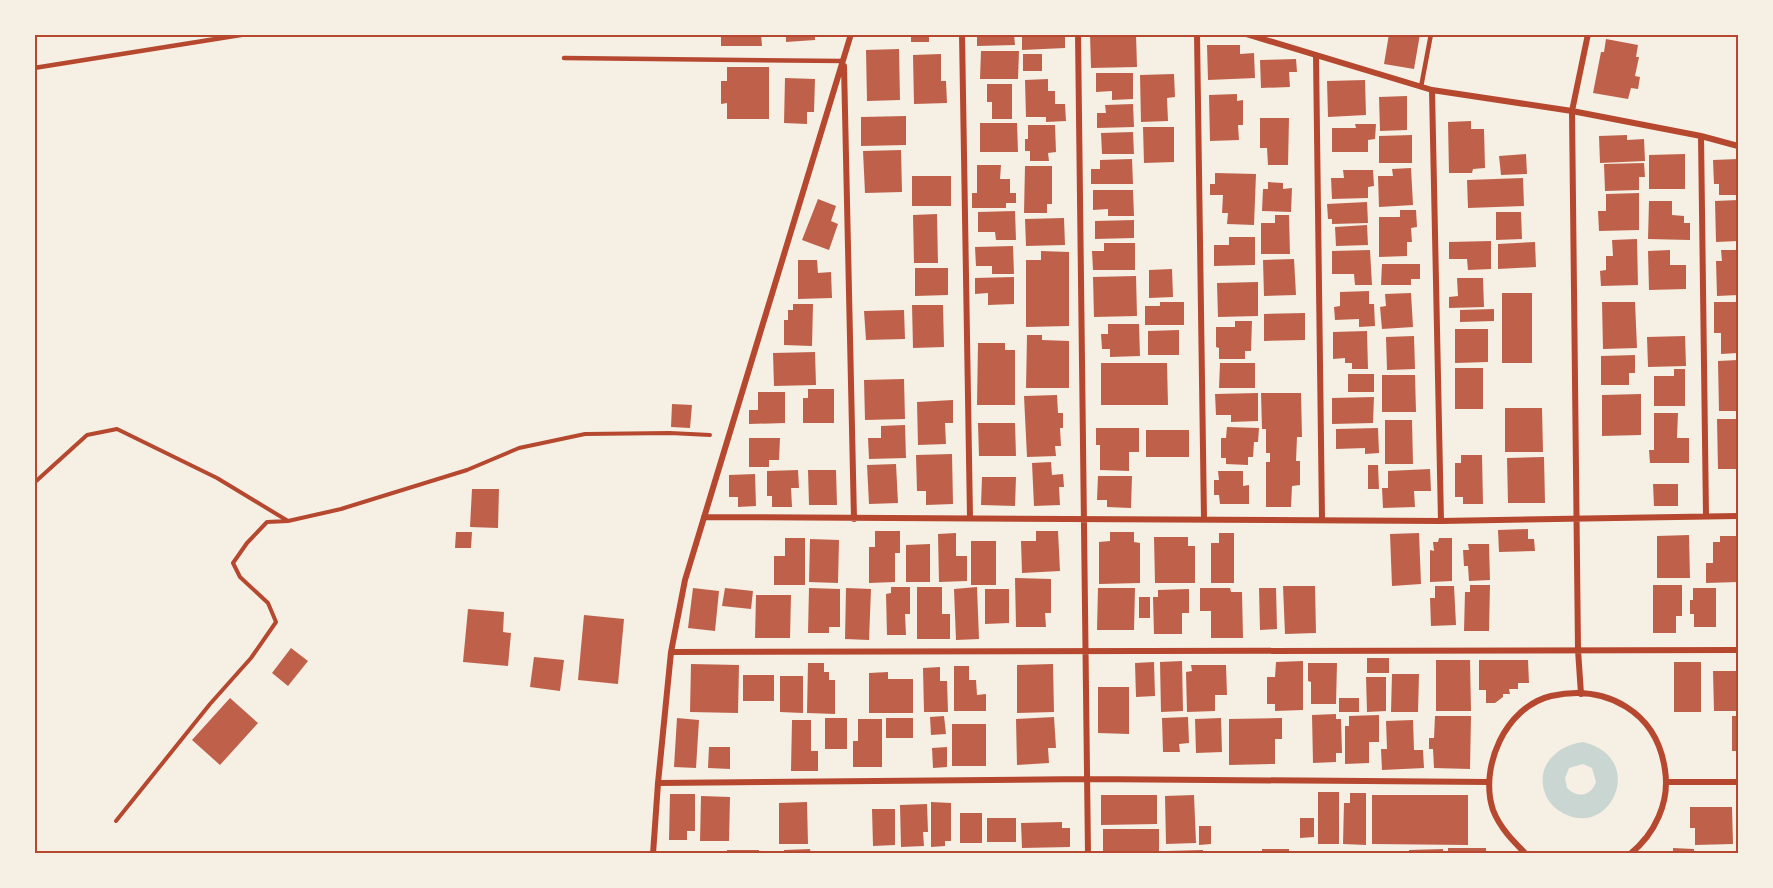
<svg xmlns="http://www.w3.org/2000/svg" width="1773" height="888" viewBox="0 0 1773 888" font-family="'Crimson Pro',serif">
<rect width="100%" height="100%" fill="#f6efe4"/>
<path fill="#c9d6d2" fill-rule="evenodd" d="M 1583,742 C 1646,757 1613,835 1567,815 C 1557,811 1548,803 1545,793 C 1535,765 1558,745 1583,742 ZM 1583,764 L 1592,768 L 1596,782 C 1591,796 1578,799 1567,788 L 1565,778 L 1569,768 Z"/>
<path fill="#bf614a" d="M 721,34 L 761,34 L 762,46 L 721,46 Z
M 786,34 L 815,34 L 815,40 L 786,42 Z
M 911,34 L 929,34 L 929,42 L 911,42 Z
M 977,34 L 1014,34 L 1015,45 L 977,46 Z
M 1090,34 L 1136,34 L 1137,67 L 1091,68 Z
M 1389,34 L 1420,34 L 1414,69 L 1384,64 Z
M 1065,36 L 1065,48 L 1022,50 L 1022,37 Z
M 1606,39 L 1638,45 L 1636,57 L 1639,57 L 1635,76 L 1640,77 L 1638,89 L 1631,88 L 1628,99 L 1593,93 L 1601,52 L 1604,52 Z
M 1207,45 L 1240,45 L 1240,54 L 1254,53 L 1255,78 L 1208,80 Z
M 899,49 L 900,100 L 867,101 L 866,50 Z
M 981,51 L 1019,51 L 1018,79 L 980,79 Z
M 941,54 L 941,81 L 946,81 L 947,103 L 914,104 L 913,55 Z
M 1023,54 L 1042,54 L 1042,71 L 1023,71 Z
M 1296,59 L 1297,72 L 1289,72 L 1290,87 L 1261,88 L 1260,60 Z
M 727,67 L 769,67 L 769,119 L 727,119 L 727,103 L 721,104 L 721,81 L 727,81 Z
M 1096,73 L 1133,73 L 1133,99 L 1112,100 L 1112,91 L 1096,92 Z
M 1174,74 L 1175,97 L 1167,98 L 1168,121 L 1141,122 L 1140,75 Z
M 785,78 L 815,79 L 814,112 L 807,112 L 807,124 L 784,123 Z
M 1048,79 L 1048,91 L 1055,91 L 1055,104 L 1065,104 L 1066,121 L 1046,122 L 1046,117 L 1026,117 L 1025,80 Z
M 1365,80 L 1366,115 L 1328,117 L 1327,81 Z
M 987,84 L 1012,84 L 1012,119 L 992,119 L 992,102 L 987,102 Z
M 1237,94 L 1237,101 L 1243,100 L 1243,125 L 1238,125 L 1239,140 L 1210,141 L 1209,95 Z
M 1407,96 L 1407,130 L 1380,131 L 1379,97 Z
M 1133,104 L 1134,127 L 1097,128 L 1097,113 L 1106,113 L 1105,105 Z
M 906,116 L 906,145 L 861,146 L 861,117 Z
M 1260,118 L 1289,118 L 1288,165 L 1268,165 L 1267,148 L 1260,148 Z
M 1471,121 L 1471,129 L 1484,129 L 1485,168 L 1473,169 L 1472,173 L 1449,173 L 1448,122 Z
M 980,123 L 1017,123 L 1018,152 L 980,152 Z
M 1355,124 L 1376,124 L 1375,139 L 1368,140 L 1368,152 L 1332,152 L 1332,128 L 1356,128 Z
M 1028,125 L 1055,125 L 1056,152 L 1048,153 L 1049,161 L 1030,161 L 1030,151 L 1025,151 L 1025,139 L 1028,139 Z
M 1143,127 L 1174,127 L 1174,162 L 1144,163 Z
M 1133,132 L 1134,154 L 1102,154 L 1101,133 Z
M 1412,135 L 1412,163 L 1379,163 L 1379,136 Z
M 1627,135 L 1627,140 L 1644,139 L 1645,161 L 1600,163 L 1599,136 Z
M 901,150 L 902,192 L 865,193 L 863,151 Z
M 1526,154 L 1527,174 L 1501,175 L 1499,156 Z
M 1685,154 L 1685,189 L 1649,189 L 1649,155 Z
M 1132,159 L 1133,184 L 1091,184 L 1091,169 L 1100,169 L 1100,160 Z
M 1738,159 L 1738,195 L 1719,195 L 1719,184 L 1714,184 L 1713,160 Z
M 1644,163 L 1645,177 L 1639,177 L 1639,190 L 1605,191 L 1604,164 Z
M 977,165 L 1001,165 L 1000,179 L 1010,179 L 1010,193 L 1016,193 L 1016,203 L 1006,203 L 1006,208 L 972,208 L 972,193 L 977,193 Z
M 1025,166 L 1052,166 L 1052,204 L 1047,204 L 1047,213 L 1024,213 Z
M 1411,168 L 1413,205 L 1379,207 L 1378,176 L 1393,176 L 1392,169 Z
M 1343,170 L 1373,170 L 1374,186 L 1368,187 L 1368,198 L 1332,199 L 1331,178 L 1344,178 Z
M 1215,173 L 1256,174 L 1254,225 L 1227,224 L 1228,213 L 1222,213 L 1223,195 L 1210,195 L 1210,184 L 1215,184 Z
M 912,176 L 951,176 L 951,206 L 912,206 Z
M 1523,178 L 1524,206 L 1468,208 L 1467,180 Z
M 1268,182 L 1283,183 L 1283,189 L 1292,188 L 1291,212 L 1262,211 L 1263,189 L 1268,189 Z
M 1093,190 L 1133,190 L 1134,216 L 1108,216 L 1108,209 L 1093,210 Z
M 1639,193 L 1639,230 L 1599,231 L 1598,211 L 1606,211 L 1606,194 Z
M 818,199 L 836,206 L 831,221 L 838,224 L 829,250 L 802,240 Z
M 1738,200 L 1738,241 L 1716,242 L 1715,201 Z
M 1649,201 L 1672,201 L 1672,215 L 1684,216 L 1684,223 L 1690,223 L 1690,240 L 1648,239 Z
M 1367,202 L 1368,223 L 1332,224 L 1332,219 L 1328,219 L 1327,204 Z
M 1400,210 L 1416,210 L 1417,227 L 1411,228 L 1412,242 L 1407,242 L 1407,256 L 1379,257 L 1379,217 L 1400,217 Z
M 1015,211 L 1016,240 L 996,240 L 995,232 L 978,232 L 978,212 Z
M 1496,212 L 1521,212 L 1522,239 L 1496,240 Z
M 937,214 L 938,263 L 914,263 L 913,215 Z
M 1275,215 L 1289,215 L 1290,254 L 1261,254 L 1261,223 L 1275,223 Z
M 1064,218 L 1065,245 L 1026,246 L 1025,219 Z
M 1134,220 L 1134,238 L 1095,239 L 1095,221 Z
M 1367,225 L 1368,245 L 1336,246 L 1335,227 Z
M 1229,237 L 1255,237 L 1255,265 L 1214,266 L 1214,245 L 1229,245 Z
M 1637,239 L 1638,285 L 1601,286 L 1600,271 L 1606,270 L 1606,256 L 1613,256 L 1612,240 Z
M 1491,241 L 1491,269 L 1468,270 L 1467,259 L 1449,259 L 1449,242 Z
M 1535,242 L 1536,267 L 1498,269 L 1498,244 Z
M 1104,243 L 1135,243 L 1135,270 L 1093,270 L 1092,251 L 1104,251 Z
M 1013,246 L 1014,274 L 992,274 L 992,266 L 976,266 L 975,247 Z
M 1370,250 L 1372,285 L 1355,285 L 1354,274 L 1332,274 L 1332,251 Z
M 1670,250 L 1670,265 L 1686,265 L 1686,289 L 1649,290 L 1648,251 Z
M 1721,250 L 1738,250 L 1738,295 L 1717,296 L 1716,261 L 1722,261 Z
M 1041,251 L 1069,252 L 1069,326 L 1026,327 L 1026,260 L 1041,260 Z
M 1294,259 L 1296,295 L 1264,296 L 1263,260 Z
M 798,260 L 817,260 L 818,273 L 831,272 L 832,298 L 798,299 Z
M 1382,264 L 1420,264 L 1420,279 L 1411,279 L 1411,285 L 1381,285 Z
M 915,268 L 948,268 L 948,295 L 915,296 Z
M 1172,269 L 1173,297 L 1149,298 L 1149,270 Z
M 1136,276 L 1137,316 L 1094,317 L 1093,277 Z
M 1014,277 L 1014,304 L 988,305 L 988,293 L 975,294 L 975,278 Z
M 1457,278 L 1483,278 L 1484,307 L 1449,308 L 1449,297 L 1458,296 Z
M 1258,282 L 1258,316 L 1218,317 L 1217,283 Z
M 1369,291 L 1369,304 L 1374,304 L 1375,326 L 1359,327 L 1359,319 L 1335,320 L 1334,307 L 1340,306 L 1340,292 Z
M 1411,293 L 1413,327 L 1382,329 L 1380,307 L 1386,306 L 1385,294 Z
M 1502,293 L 1532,293 L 1532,363 L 1502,363 Z
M 1160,302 L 1184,302 L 1184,325 L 1145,325 L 1145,306 L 1160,306 Z
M 1602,302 L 1635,302 L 1637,348 L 1603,349 Z
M 1714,302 L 1738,302 L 1738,353 L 1721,354 L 1721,333 L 1714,333 Z
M 793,304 L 813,304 L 812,346 L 784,345 L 784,320 L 788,320 L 788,310 L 793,310 Z
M 912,305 L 943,305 L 944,347 L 913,348 Z
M 1494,309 L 1494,321 L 1460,322 L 1460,310 Z
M 904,310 L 905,339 L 866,340 L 864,311 Z
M 1305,313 L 1305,340 L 1264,341 L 1264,314 Z
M 1235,321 L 1252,321 L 1251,351 L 1245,351 L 1245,359 L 1219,359 L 1219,348 L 1216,347 L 1216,327 L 1235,327 Z
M 1108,324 L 1139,324 L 1140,356 L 1110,357 L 1110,349 L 1102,349 L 1101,334 L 1108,334 Z
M 1455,329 L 1488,329 L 1488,362 L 1455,363 Z
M 1179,330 L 1179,355 L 1148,355 L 1148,331 Z
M 1367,331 L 1368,369 L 1352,369 L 1352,363 L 1345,363 L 1345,358 L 1333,359 L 1333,332 Z
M 1027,335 L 1042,335 L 1042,340 L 1069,341 L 1069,388 L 1026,388 Z
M 1414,336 L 1415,369 L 1387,370 L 1386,337 Z
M 1685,336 L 1686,366 L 1648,367 L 1647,337 Z
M 978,343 L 1005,343 L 1005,350 L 1015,350 L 1015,405 L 977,405 Z
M 815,352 L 816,385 L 774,386 L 773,353 Z
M 1635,355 L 1635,373 L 1629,373 L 1629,385 L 1601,385 L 1601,356 Z
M 1738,360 L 1738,411 L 1719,411 L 1718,361 Z
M 1101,363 L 1167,363 L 1168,405 L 1101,405 Z
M 1220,363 L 1255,363 L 1255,388 L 1219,388 Z
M 1455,368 L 1483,368 L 1483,409 L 1455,409 Z
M 1674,369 L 1685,369 L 1685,406 L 1654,406 L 1654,376 L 1674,376 Z
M 1348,374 L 1374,374 L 1374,392 L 1348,392 Z
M 1382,375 L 1415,375 L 1416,412 L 1382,412 Z
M 904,379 L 905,419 L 865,420 L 864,380 Z
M 808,389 L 834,389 L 834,423 L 803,423 L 803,398 L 808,398 Z
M 758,392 L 785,392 L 785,423 L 749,424 L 749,410 L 758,410 Z
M 1258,393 L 1258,421 L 1231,422 L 1231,415 L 1216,415 L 1215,394 Z
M 1261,393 L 1301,393 L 1302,437 L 1297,437 L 1296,461 L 1300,461 L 1300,485 L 1292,486 L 1291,507 L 1266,507 L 1266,462 L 1270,462 L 1270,453 L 1266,453 L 1266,429 L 1262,429 Z
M 1641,394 L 1641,435 L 1602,436 L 1602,395 Z
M 1057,395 L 1058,413 L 1063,413 L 1063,428 L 1060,428 L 1061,446 L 1055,446 L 1056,456 L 1027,457 L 1024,396 Z
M 1374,397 L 1373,423 L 1332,424 L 1332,398 Z
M 953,400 L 953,423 L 945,423 L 946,444 L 918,445 L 917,402 Z
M 672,404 L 692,405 L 690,428 L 671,427 Z
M 1505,408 L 1542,408 L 1543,452 L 1505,452 Z
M 1654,413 L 1678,413 L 1677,438 L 1689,438 L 1689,463 L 1650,463 L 1649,450 L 1654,450 Z
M 1717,419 L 1738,419 L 1738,469 L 1718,469 Z
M 1385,420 L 1412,420 L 1413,464 L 1385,464 Z
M 978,423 L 1015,423 L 1016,456 L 979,456 Z
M 905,425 L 906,458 L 869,459 L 868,438 L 881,438 L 881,426 Z
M 1227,427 L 1259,428 L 1258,442 L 1254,442 L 1253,457 L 1248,457 L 1248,465 L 1226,464 L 1226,458 L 1221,458 L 1221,438 L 1226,438 Z
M 1096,428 L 1139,428 L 1139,452 L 1129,452 L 1129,471 L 1100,470 L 1100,445 L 1096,445 Z
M 1378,428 L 1379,453 L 1365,454 L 1365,448 L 1336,449 L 1336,429 Z
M 1146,430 L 1189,430 L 1189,457 L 1146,457 Z
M 749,438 L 780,438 L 779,460 L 769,460 L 769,467 L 749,467 Z
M 952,454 L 953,504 L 926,505 L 926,491 L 917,491 L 916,455 Z
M 1461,455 L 1482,455 L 1483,504 L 1463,504 L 1463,497 L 1455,497 L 1455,463 L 1461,463 Z
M 1544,457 L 1545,503 L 1508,503 L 1507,458 Z
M 1051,462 L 1052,475 L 1063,474 L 1064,487 L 1059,487 L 1060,505 L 1034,506 L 1032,463 Z
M 896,464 L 898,503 L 869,504 L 867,465 Z
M 1368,465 L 1378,465 L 1379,489 L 1368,489 Z
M 1430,469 L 1431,491 L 1414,491 L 1415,507 L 1383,508 L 1382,488 L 1388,488 L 1388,471 Z
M 798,470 L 799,488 L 791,488 L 792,507 L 772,507 L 772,496 L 767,496 L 767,471 Z
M 808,470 L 836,470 L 837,505 L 809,505 Z
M 1218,471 L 1243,471 L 1243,486 L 1249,485 L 1249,504 L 1220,504 L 1219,495 L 1214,495 L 1214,480 L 1219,480 Z
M 755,474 L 756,506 L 738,507 L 738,497 L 729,497 L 729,475 Z
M 1098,476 L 1132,476 L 1131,508 L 1107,507 L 1107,500 L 1097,500 Z
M 982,477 L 1016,477 L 1015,506 L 981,505 Z
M 1653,484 L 1678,484 L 1678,506 L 1654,506 Z
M 472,489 L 499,489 L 498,528 L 470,527 Z
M 1528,529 L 1528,539 L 1534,539 L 1535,551 L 1499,552 L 1498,530 Z
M 875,531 L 900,531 L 900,553 L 895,553 L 895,582 L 869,583 L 869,547 L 875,547 Z
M 1036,531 L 1058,531 L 1060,571 L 1022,573 L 1021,541 L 1036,541 Z
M 456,532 L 472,532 L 471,548 L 455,548 Z
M 1110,532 L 1134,532 L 1134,542 L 1140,543 L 1140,583 L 1099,584 L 1099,542 L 1110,541 Z
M 956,533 L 956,556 L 967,556 L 967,581 L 939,582 L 938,534 Z
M 1219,533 L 1234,533 L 1234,583 L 1211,583 L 1211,543 L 1219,543 Z
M 1419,533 L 1421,584 L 1392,586 L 1390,534 Z
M 1689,535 L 1690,578 L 1657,578 L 1657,536 Z
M 1720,536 L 1738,536 L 1738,582 L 1706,583 L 1706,563 L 1713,563 L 1713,542 L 1720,542 Z
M 1154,537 L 1188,537 L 1188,546 L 1195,546 L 1195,583 L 1155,583 Z
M 785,538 L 805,538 L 805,585 L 774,585 L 774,556 L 785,556 Z
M 1439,538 L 1452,538 L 1452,581 L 1430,582 L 1430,550 L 1434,551 L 1433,542 L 1438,542 Z
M 810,539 L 839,540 L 838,583 L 809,582 Z
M 971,541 L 996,541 L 996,585 L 971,585 Z
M 930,544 L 930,582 L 906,582 L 906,545 Z
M 1468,544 L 1489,544 L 1490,580 L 1469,581 L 1468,566 L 1464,566 L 1463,550 L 1469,550 Z
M 1015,578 L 1051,579 L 1051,613 L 1045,613 L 1046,627 L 1016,627 Z
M 1470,585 L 1490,585 L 1489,631 L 1464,631 L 1465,592 L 1470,592 Z
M 1653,585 L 1682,585 L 1682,616 L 1676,616 L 1676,633 L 1653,633 Z
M 1283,586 L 1315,586 L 1316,633 L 1285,634 Z
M 1435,586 L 1454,586 L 1456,625 L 1431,626 L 1430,598 L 1435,598 Z
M 891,587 L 910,587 L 910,614 L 905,614 L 906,635 L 887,635 L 886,594 L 891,593 Z
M 917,587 L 942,587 L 942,614 L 950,614 L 950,639 L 917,639 Z
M 977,587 L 979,639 L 956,640 L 954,589 Z
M 693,588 L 719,591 L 715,631 L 688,628 Z
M 725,588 L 753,591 L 751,609 L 722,606 Z
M 809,588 L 840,589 L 840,627 L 829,627 L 829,633 L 808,633 Z
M 846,588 L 871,589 L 869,640 L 845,639 Z
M 1098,588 L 1135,588 L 1134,630 L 1097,630 Z
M 1200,588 L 1230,588 L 1231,592 L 1242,592 L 1243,638 L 1211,638 L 1211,611 L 1200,611 Z
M 1259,588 L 1276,588 L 1277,629 L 1260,630 Z
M 1693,588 L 1716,588 L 1716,627 L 1694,627 L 1694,614 L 1690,614 L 1690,600 L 1693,600 Z
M 985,589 L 1009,589 L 1009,623 L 985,624 Z
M 1189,589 L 1189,613 L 1182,613 L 1182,634 L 1154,634 L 1153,597 L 1158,597 L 1158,590 Z
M 756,595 L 791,595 L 790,638 L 755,638 Z
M 1139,597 L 1150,597 L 1150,618 L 1139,618 Z
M 468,609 L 504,612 L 503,632 L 511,633 L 508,666 L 463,662 Z
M 584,615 L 624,619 L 618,684 L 578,680 Z
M 291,648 L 308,661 L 288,686 L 272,673 Z
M 534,657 L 564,660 L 560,691 L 530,687 Z
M 1367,658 L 1389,658 L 1389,673 L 1367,673 Z
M 1436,660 L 1470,660 L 1471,711 L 1436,711 Z
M 1479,660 L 1528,660 L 1529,683 L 1518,683 L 1518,689 L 1509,689 L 1510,694 L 1503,694 L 1503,697 L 1495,703 L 1486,703 L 1486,690 L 1479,690 Z
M 1182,661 L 1183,711 L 1161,712 L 1160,662 Z
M 1303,661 L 1303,710 L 1275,711 L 1275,704 L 1267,704 L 1267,677 L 1275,677 L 1276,662 Z
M 1154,662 L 1155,696 L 1136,697 L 1135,663 Z
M 1674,662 L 1701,662 L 1701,712 L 1674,712 Z
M 808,663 L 824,663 L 824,672 L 829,672 L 829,680 L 835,680 L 835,714 L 807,713 Z
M 1308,663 L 1337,663 L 1336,704 L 1311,704 L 1311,682 L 1308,681 Z
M 691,664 L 739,665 L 738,713 L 690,712 Z
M 1053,664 L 1054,712 L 1017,713 L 1017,665 Z
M 1191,665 L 1226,665 L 1227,695 L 1215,695 L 1215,711 L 1187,712 L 1186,672 L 1192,671 Z
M 954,666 L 969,666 L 969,680 L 976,680 L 977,695 L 986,694 L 986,711 L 954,711 Z
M 940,667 L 940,681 L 947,681 L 948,712 L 924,712 L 923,668 Z
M 1713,671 L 1738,671 L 1738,711 L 1714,711 Z
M 888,672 L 888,679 L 913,679 L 913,713 L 869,713 L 869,673 Z
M 1392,674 L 1419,674 L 1418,712 L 1391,712 Z
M 743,675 L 774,675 L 774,701 L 743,701 Z
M 780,676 L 803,676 L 803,713 L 780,712 Z
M 1366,677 L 1386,677 L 1386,711 L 1367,712 Z
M 1098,687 L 1129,687 L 1129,734 L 1098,733 Z
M 230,698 L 258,723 L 220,765 L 192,740 Z
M 1339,698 L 1359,698 L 1359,712 L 1339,712 Z
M 1336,714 L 1336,719 L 1341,719 L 1342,753 L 1336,753 L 1336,762 L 1313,763 L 1312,715 Z
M 1379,715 L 1379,742 L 1369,742 L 1369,763 L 1345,764 L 1345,726 L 1349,726 L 1349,716 Z
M 944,716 L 946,734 L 931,735 L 930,717 Z
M 1435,716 L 1471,716 L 1470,769 L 1434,768 L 1433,749 L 1429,749 L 1429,738 L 1434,738 Z
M 1732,716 L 1738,716 L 1738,751 L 1732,751 Z
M 1054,717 L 1056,748 L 1048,748 L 1049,763 L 1017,765 L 1016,719 Z
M 1188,717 L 1189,743 L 1179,744 L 1180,752 L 1163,752 L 1162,718 Z
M 677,718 L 699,720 L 696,768 L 674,767 Z
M 825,718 L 847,718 L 847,749 L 825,749 Z
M 886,718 L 913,718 L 913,738 L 886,738 Z
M 1221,718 L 1222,752 L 1196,753 L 1195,719 Z
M 1282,718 L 1282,739 L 1275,739 L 1275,764 L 1229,765 L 1229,719 Z
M 858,719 L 882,719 L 882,767 L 853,767 L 853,741 L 858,741 Z
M 792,720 L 811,720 L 811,751 L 818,751 L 818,771 L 791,771 Z
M 1413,720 L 1414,750 L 1423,750 L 1424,768 L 1382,770 L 1381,749 L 1387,749 L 1386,721 Z
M 952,724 L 986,724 L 986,766 L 952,766 Z
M 709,747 L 730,747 L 730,769 L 708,768 Z
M 947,747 L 947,767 L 933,768 L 932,748 Z
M 1318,792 L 1339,792 L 1339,844 L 1318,844 Z
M 1350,793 L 1366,793 L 1366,845 L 1343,844 L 1344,803 L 1350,803 Z
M 670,794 L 695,794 L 695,831 L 687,831 L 687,840 L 669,840 Z
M 1101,795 L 1157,795 L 1157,824 L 1101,825 Z
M 1194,795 L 1196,843 L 1166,844 L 1165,796 Z
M 1372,795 L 1468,795 L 1468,845 L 1372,844 Z
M 701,796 L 730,797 L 729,841 L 700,841 Z
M 807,802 L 808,844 L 779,844 L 779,803 Z
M 931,802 L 951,803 L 951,841 L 945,841 L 945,846 L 931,847 Z
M 927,804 L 928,832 L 923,832 L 924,846 L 901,847 L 900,805 Z
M 1690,807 L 1732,807 L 1733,844 L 1695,845 L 1695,828 L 1690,828 Z
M 872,809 L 895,809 L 895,845 L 873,846 Z
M 960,813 L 982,813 L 982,843 L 960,843 Z
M 987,818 L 1016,818 L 1016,842 L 987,842 Z
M 1300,818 L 1314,818 L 1314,837 L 1300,838 Z
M 1062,822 L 1062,828 L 1070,828 L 1070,847 L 1022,848 L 1021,823 Z
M 1199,826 L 1211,826 L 1211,844 L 1199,845 Z
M 1103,829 L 1159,829 L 1159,854 L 1103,854 Z
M 1448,848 L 1486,848 L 1486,854 L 1448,854 Z
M 1673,848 L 1694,849 L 1694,854 L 1673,854 Z
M 810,849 L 811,854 L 784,854 L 784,850 Z
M 1262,849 L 1289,849 L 1289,854 L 1262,854 Z
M 1443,849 L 1443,854 L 1409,854 L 1409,850 Z
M 727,850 L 759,850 L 759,854 L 727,854 Z
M 1203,850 L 1203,854 L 1167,854 L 1167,851 Z
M 903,851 L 948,851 L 948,854 L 903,854 Z
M 1696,851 L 1727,851 L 1727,854 L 1696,854 Z"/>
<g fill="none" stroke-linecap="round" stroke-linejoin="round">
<path stroke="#b5482f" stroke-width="4" d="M 34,483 L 87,435 L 117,429 L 217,478 L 288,521
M 116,821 L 210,704 L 251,658 L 276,622 L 268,603 L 240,577 L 233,563 L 247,543 L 267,522 L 288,521 L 341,509 L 467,470 L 519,448 L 585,434 L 670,433 L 710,435"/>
<path stroke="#b5482f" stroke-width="4.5" d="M 564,58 L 843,61
M 34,68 L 247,34
M 1421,87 L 1431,34"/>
<path stroke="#b5482f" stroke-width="6" d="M 962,34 L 970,518
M 1078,34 L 1088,854
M 1197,34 L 1204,519
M 1246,34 L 1432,90 L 1572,111 L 1701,136 L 1738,146
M 1316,55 L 1322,519
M 844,66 L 854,519
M 1432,90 L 1441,521
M 1701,136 L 1706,516
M 704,517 L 1441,521 L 1738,516
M 671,652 L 1738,650
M 1581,694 L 1578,650 L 1572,111 L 1588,34
M 1667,782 L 1738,782
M 658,783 L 1087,779 L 1489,782
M 653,854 L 658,783 L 671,652 L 685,580 L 851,34
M 1526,854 C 1513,841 1500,828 1493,810 C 1479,768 1505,707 1551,696 C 1607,684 1657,712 1665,770 C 1670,802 1655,834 1630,854"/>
</g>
<rect width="1773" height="888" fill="none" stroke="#f6efe4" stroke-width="72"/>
<rect x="36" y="36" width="1701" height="816" fill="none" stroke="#b5482f" stroke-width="2"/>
</svg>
